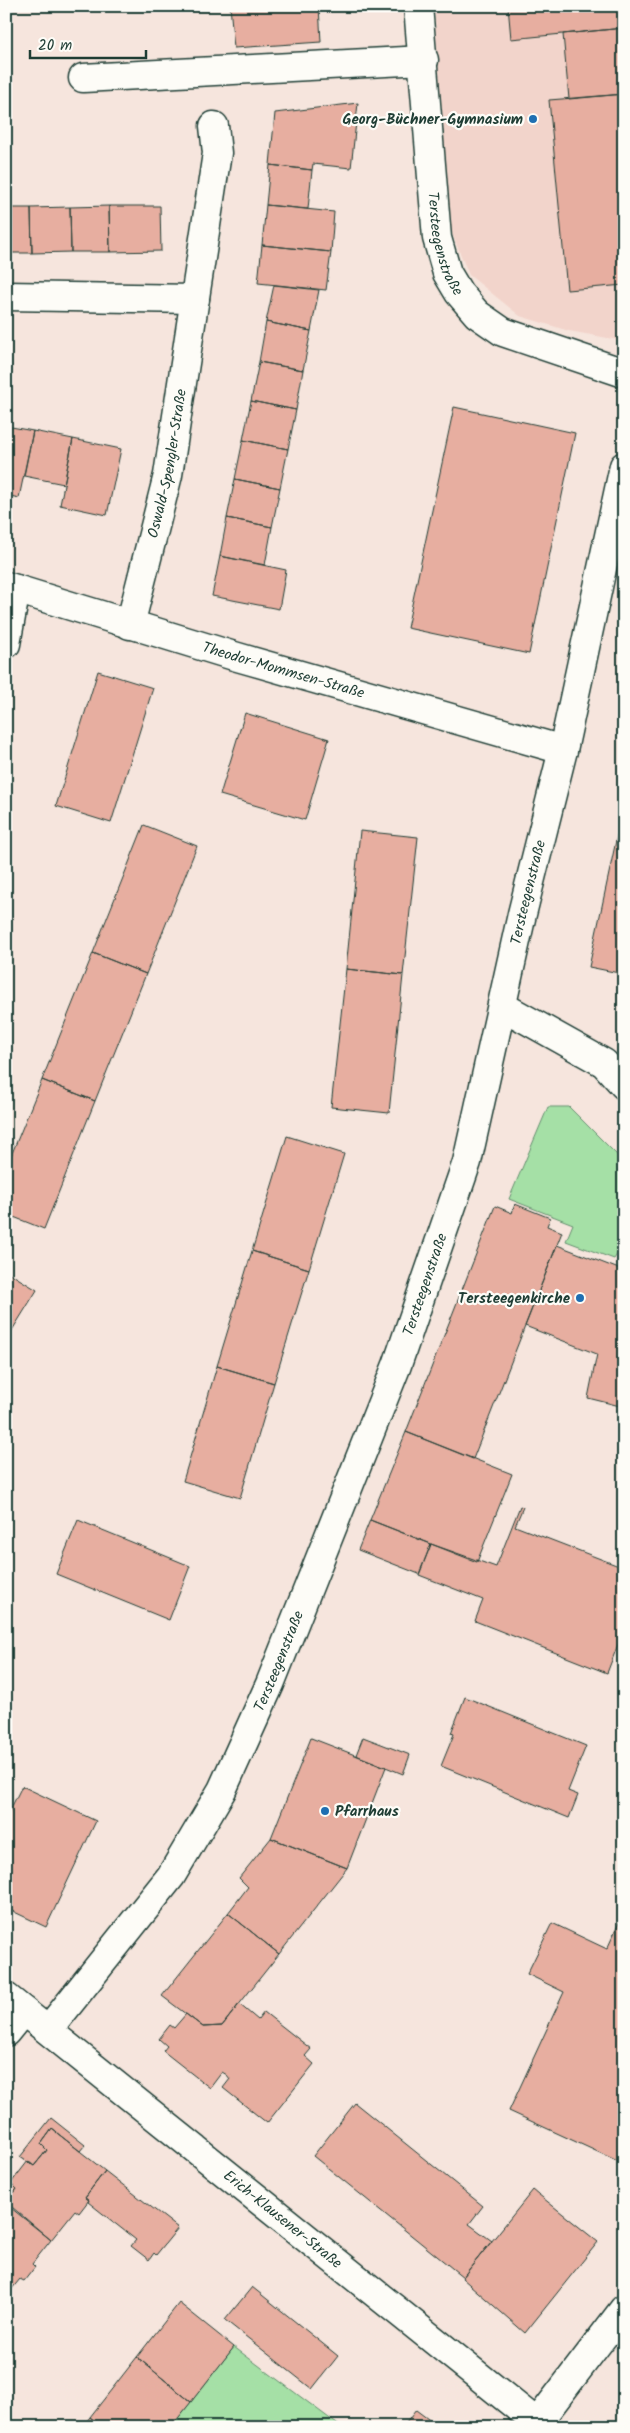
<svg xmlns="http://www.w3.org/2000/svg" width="630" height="2433" viewBox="0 0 630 2433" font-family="Kalam,sans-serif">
<rect width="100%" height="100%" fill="#f6e5dd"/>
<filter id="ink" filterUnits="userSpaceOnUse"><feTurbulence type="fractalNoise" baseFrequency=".02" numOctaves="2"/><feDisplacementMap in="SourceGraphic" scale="10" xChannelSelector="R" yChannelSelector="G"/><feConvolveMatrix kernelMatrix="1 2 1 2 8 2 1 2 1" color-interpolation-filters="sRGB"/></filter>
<g filter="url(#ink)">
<path fill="#f2d4cb" d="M 434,6 L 624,6 L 624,341 L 569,331 L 520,316 L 469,275 L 451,231 Z"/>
<path fill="#a5e0a6" stroke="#628e6d" d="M 548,1107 L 569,1107 L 624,1162 L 624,1244 L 614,1259 L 566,1241 L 573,1224 L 509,1199 Z
M 234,2347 L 341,2427 L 171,2427 Z"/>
<path fill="#e7aea0" stroke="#1f3d34" d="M 230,6 L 319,6 L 321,42 L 234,48 Z
M 508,6 L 624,6 L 624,28 L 511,39 Z
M 624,28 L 624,94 L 569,99 L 563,34 Z
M 624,94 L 624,285 L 567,290 L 549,100 Z
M 358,103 L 351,168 L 313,164 L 312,170 L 270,165 L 275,113 Z
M 270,165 L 312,170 L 308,209 L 266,205 Z
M 266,205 L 334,212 L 331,252 L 262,245 Z
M 109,206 L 160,206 L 161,251 L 110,252 Z
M 109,206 L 110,252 L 71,252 L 70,207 Z
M 70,207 L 71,252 L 32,253 L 31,208 Z
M 6,208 L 31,208 L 32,253 L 6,253 Z
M 262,245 L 331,252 L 326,290 L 258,283 Z
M 274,285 L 319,290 L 311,331 L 266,322 Z
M 266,322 L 311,331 L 303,370 L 259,362 Z
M 259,362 L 303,370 L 296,410 L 251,401 Z
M 251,401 L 296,410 L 288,449 L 243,440 Z
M 454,407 L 575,433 L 529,654 L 407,628 Z
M 6,426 L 33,431 L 19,498 L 6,495 Z
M 33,431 L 73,439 L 64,484 L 24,476 Z
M 73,439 L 121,449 L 107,515 L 60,505 Z
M 243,440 L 288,449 L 280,488 L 235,479 Z
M 235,479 L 280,488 L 272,527 L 227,518 Z
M 227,518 L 272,527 L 265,565 L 220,556 Z
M 220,556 L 286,570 L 279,609 L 212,596 Z
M 98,671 L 153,688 L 111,823 L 56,806 Z
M 245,713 L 329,739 L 305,820 L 220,795 Z
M 624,803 L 624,974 L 589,967 Z
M 144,825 L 197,846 L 146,974 L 93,953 Z
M 360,831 L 418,837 L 403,975 L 346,969 Z
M 93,953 L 146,974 L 95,1101 L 42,1080 Z
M 346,969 L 403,975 L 389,1113 L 331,1107 Z
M 42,1080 L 95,1101 L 44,1229 L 6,1214 L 6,1168 Z
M 287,1136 L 344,1154 L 309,1269 L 252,1251 Z
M 515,1204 L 550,1218 L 547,1226 L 562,1232 L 473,1459 L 406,1432 L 495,1206 L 512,1213 Z
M 557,1245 L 624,1271 L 624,1407 L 588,1398 L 597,1354 L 525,1326 Z
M 252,1251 L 309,1269 L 274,1383 L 217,1366 Z
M 6,1271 L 37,1290 L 6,1340 Z
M 217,1366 L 274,1383 L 240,1498 L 183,1481 Z
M 406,1432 L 512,1474 L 477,1562 L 370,1520 Z
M 520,1506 L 523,1507 L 515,1526 L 624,1568 L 624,1629 L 607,1673 L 475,1621 L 483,1600 L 419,1575 L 431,1544 L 496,1567 Z
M 78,1520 L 190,1566 L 169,1620 L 56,1574 Z
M 370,1520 L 431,1544 L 419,1574 L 358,1550 Z
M 465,1697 L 586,1746 L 568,1791 L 578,1795 L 569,1818 L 441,1766 L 454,1734 L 451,1733 Z
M 363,1737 L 410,1755 L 403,1774 L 356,1755 Z
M 311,1738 L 386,1767 L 347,1868 L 271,1838 Z
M 22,1786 L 96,1821 L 46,1927 L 6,1908 L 6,1818 Z
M 271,1838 L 347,1868 L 279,1954 L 228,1913 L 248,1887 L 239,1878 Z
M 624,1912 L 624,2164 L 509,2111 L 564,1992 L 527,1974 L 552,1923 L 607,1949 Z
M 228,1913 L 279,1954 L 222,2026 L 203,2027 L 162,1996 Z
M 239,2004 L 258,2020 L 264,2012 L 311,2049 L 305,2056 L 314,2064 L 267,2123 L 223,2088 L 230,2079 L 227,2075 L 222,2072 L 210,2088 L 163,2051 L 167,2046 L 159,2039 L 170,2025 L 174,2028 L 186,2014 L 203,2027 L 222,2026 Z
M 355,2103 L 483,2206 L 469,2224 L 492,2241 L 463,2277 L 313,2156 Z
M 51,2118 L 85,2145 L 80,2151 L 52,2129 L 41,2144 L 47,2150 L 34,2166 L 20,2157 Z
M 52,2129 L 105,2171 L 85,2197 L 89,2200 L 79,2213 L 75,2210 L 51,2240 L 6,2202 L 17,2189 L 11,2183 L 28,2161 L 34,2166 L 47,2150 L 41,2144 Z
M 105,2171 L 178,2228 L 156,2255 L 154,2253 L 149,2260 L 131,2246 L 136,2240 L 88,2202 L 89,2200 L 85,2197 Z
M 11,2179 L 13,2181 L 11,2183 L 17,2189 L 6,2202 L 6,2185 Z
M 533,2190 L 598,2242 L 525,2333 L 462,2278 Z
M 6,2204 L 51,2240 L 32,2264 L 35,2267 L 24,2281 L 20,2279 L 6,2296 Z
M 252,2287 L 338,2356 L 312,2389 L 225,2320 Z
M 179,2303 L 234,2347 L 191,2402 L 137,2357 Z
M 137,2357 L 191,2402 L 171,2427 L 102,2427 L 90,2417 Z
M 416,2410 L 432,2422 L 438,2427 L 403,2427 Z
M 90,2417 L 102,2427 L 82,2427 Z"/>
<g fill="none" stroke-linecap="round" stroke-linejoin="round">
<g stroke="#1f3d34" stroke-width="31">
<g id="minor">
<path id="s1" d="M 418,6 L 437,238 L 447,273 L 459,293 L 477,314 L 503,332 L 624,373"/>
<path d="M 83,78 L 424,60"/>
<path d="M 6,296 L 195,299"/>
<path id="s2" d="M 6,586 L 234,656 L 563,750"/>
<path id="s3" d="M 130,625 L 168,475 L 217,153 L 214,126"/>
<path d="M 6,644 L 16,589"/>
<path d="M 502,1006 L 604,1063 L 624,1085"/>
<path id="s4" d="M 6,1997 L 542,2427"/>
<path id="s5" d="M 48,2030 L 171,1876 L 222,1790 L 270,1684 L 397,1365 L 467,1162 L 522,914 L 563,750 L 624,466"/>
<path d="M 6,2032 L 23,2011"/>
<path d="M 537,2423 L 624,2309"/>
</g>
</g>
<use href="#minor" stroke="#fdfcf7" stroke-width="28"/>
</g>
</g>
<g fill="#1f6fb2" stroke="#fdfcf7" stroke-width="2">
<circle cx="533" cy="119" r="5"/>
<circle cx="580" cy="1298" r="5"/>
<circle cx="325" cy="1811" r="5"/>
</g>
<g text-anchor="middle" stroke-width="4.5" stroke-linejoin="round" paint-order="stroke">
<g font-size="15" font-weight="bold" fill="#1f3d34" stroke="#fdfcf7" text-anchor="end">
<text x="523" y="124">Georg-Büchner-Gymnasium</text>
<text x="570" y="1303">Tersteegenkirche</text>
<text x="335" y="1816" text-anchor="start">Pfarrhaus</text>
</g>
<g font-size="15" fill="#1f3d34" stroke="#fdfcf7">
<text dy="5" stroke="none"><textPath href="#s1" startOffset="240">Tersteegenstraße</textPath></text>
<text dy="5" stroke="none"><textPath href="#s3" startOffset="166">Oswald-Spengler-Straße</textPath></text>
<text dy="5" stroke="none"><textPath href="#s2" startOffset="290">Theodor-Mommsen-Straße</textPath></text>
<text dy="5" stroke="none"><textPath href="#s5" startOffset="1248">Tersteegenstraße</textPath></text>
<text dy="5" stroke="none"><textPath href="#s5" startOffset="842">Tersteegenstraße</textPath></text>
<text dy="5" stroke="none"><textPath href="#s5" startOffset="438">Tersteegenstraße</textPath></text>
<text dy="5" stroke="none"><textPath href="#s4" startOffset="355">Erich-Klausener-Straße</textPath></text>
</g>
</g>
<rect width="630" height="2433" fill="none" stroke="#fdfcf7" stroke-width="25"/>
<rect x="12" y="12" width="605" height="2408" fill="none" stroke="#1f3d34" stroke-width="2" filter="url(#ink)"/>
<path d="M30 50v8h116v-8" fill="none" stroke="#1f3d34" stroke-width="2.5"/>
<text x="38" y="50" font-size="15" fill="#1f3d34" stroke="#fdfcf7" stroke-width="4" paint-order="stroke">20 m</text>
</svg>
